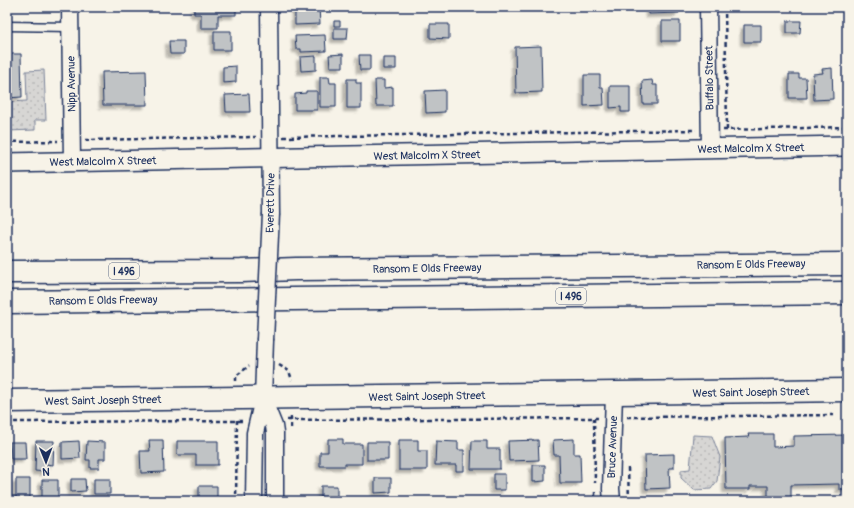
<svg xmlns="http://www.w3.org/2000/svg" width="854" height="508" viewBox="0 0 854 508" font-family="Pangolin,sans-serif">
<defs>
<pattern id="grass-dots" width="8" height="8" patternUnits="userSpaceOnUse"><rect width="8" height="8" fill="#d7d6d4"/><path d="M2 2h.1M6 6h.1" fill="none" stroke="#b8b8b8" stroke-width="1.8" stroke-linecap="round"/></pattern>
<filter id="shadow"><feDropShadow dx="-3.5" dy="3.5" stdDeviation="1" flood-color="#0004"/></filter>
</defs>
<rect width="100%" height="100%" fill="#f7f3e8"/>
<filter id="ink" filterUnits="userSpaceOnUse"><feTurbulence type="fractalNoise" baseFrequency=".025" numOctaves="2"/><feDisplacementMap in="SourceGraphic" scale="8" xChannelSelector="R" yChannelSelector="G"/><feConvolveMatrix kernelMatrix="1 2 1 2 8 2 1 2 1" color-interpolation-filters="sRGB"/></filter>
<g filter="url(#ink)">
<path fill="url(#grass-dots)" stroke="#798299" d="M 44,70 L 46,120 L 35,120 L 35,130 L 7,131 L 7,102 L 27,101 L 26,71 Z
M 693,435 L 712,436 L 720,457 L 717,481 L 711,489 L 694,490 L 681,478 L 681,470 L 690,469 Z"/>
<path fill="#c0c3c5" stroke="#1b2f5e" filter="url(#shadow)" d="M 194,7 L 236,7 L 236,15 L 218,15 L 218,28 L 201,28 L 201,14 L 194,14 Z
M 295,7 L 319,7 L 320,24 L 295,25 Z
M 649,7 L 679,7 L 679,13 L 649,14 Z
M 334,21 L 340,21 L 340,26 L 334,26 Z
M 662,21 L 680,21 L 680,41 L 662,41 Z
M 787,21 L 801,21 L 800,33 L 787,33 Z
M 430,24 L 449,24 L 449,39 L 430,38 Z
M 744,25 L 761,25 L 761,42 L 744,42 Z
M 334,28 L 348,28 L 347,39 L 334,39 Z
M 214,31 L 231,31 L 231,50 L 214,50 Z
M 325,35 L 326,51 L 301,52 L 301,49 L 296,49 L 295,36 Z
M 169,41 L 184,41 L 184,54 L 170,54 Z
M 541,46 L 542,92 L 516,93 L 515,47 Z
M 7,54 L 21,54 L 22,97 L 7,98 Z
M 343,54 L 343,67 L 330,67 L 329,55 Z
M 359,55 L 370,55 L 370,70 L 360,70 Z
M 316,56 L 316,70 L 301,71 L 300,57 Z
M 383,58 L 396,58 L 396,69 L 383,69 Z
M 236,66 L 236,82 L 223,83 L 223,67 Z
M 832,68 L 833,99 L 814,100 L 813,74 L 823,73 L 822,69 Z
M 146,71 L 147,105 L 103,105 L 102,72 Z
M 789,74 L 799,74 L 799,78 L 806,78 L 807,98 L 789,98 Z
M 584,75 L 600,75 L 600,87 L 603,87 L 604,105 L 584,106 Z
M 320,77 L 329,77 L 330,83 L 336,83 L 336,107 L 320,107 Z
M 347,79 L 356,79 L 356,83 L 361,83 L 361,108 L 347,108 Z
M 375,80 L 384,80 L 384,88 L 393,87 L 393,106 L 376,106 Z
M 652,80 L 653,85 L 657,85 L 657,104 L 643,104 L 642,81 Z
M 610,86 L 630,86 L 630,112 L 621,112 L 621,107 L 610,108 Z
M 445,90 L 445,112 L 426,113 L 425,91 Z
M 306,91 L 317,91 L 317,110 L 295,110 L 295,94 L 306,93 Z
M 249,94 L 250,112 L 226,112 L 225,95 Z
M 748,434 L 773,434 L 773,447 L 794,446 L 794,436 L 847,435 L 847,489 L 839,489 L 839,484 L 791,485 L 791,500 L 768,500 L 768,486 L 750,486 L 750,489 L 726,489 L 725,438 L 749,437 Z
M 328,439 L 343,439 L 343,444 L 362,444 L 362,464 L 345,464 L 345,466 L 320,466 L 320,452 L 328,452 Z
M 574,439 L 574,454 L 580,454 L 581,483 L 560,483 L 559,455 L 554,455 L 553,440 Z
M 149,440 L 163,440 L 164,472 L 141,473 L 140,451 L 150,451 Z
M 399,440 L 418,440 L 418,451 L 427,451 L 427,470 L 399,470 Z
M 538,440 L 539,460 L 509,461 L 508,441 Z
M 36,441 L 54,441 L 53,465 L 46,464 L 46,472 L 35,471 Z
M 79,441 L 80,458 L 62,459 L 62,442 Z
M 87,441 L 105,442 L 105,459 L 99,459 L 99,468 L 90,468 L 90,460 L 86,460 Z
M 177,441 L 218,441 L 218,465 L 196,465 L 196,455 L 177,455 Z
M 436,441 L 458,442 L 458,450 L 464,450 L 464,471 L 456,471 L 456,465 L 435,465 Z
M 472,441 L 487,441 L 487,449 L 500,449 L 500,469 L 471,469 Z
M 10,442 L 25,442 L 26,459 L 11,459 Z
M 367,442 L 388,442 L 388,460 L 367,460 Z
M 674,454 L 674,468 L 669,468 L 670,488 L 646,489 L 645,455 Z
M 533,465 L 545,465 L 545,481 L 533,482 Z
M 494,474 L 505,474 L 505,490 L 494,490 Z
M 375,478 L 391,478 L 391,492 L 375,493 Z
M 16,479 L 30,479 L 30,500 L 16,500 Z
M 71,479 L 85,479 L 86,491 L 71,492 Z
M 94,479 L 110,479 L 110,494 L 94,494 Z
M 42,480 L 58,480 L 58,498 L 42,499 Z
M 199,486 L 217,486 L 217,501 L 199,501 Z
M 321,486 L 337,486 L 337,501 L 321,501 Z"/>
<g fill="none" stroke-linecap="round" stroke-linejoin="round">
<g stroke="#1b2f5e" stroke-width="11">
<path id="service" d="M 7,26 L 70,27"/>
</g>
<g stroke="#1b2f5e" stroke-width="19">
<path id="minor" d="M 70,7 L 72,161
M 269,7 L 271,214
M 708,7 L 710,149
M 263,399 L 274,426 L 275,433 L 275,501
M 254,501 L 255,433 L 263,399 L 265,340
M 612,501 L 611,489 L 614,394"/>
</g>
<g stroke="#1b2f5e" stroke-width="22">
<path id="tertiary" d="M 7,163 L 847,146"/>
</g>
<g stroke="#1b2f5e" stroke-width="25">
<path id="secondary" d="M 7,401 L 847,390"/>
</g>
<g stroke="#1b2f5e" stroke-width="25">
<path id="motorway" d="M 7,272 L 241,271 L 296,269 L 847,264
M 7,302 L 847,293"/>
</g>
<path stroke="#1b2f5e" stroke-width="2.5" stroke-dasharray="4 3" stroke-linecap="butt" d="M 725,7 L 727,130
M 723,130 L 847,127
M 283,137 L 696,130
M 85,140 L 256,137
M 7,142 L 58,141
M 279,365 L 289,371 L 292,380
M 236,381 L 236,376 L 249,366
M 627,417 L 837,415
M 594,418 L 595,483
M 287,420 L 598,418
M 7,422 L 242,421
M 291,428 L 291,415
M 628,468 L 629,501
M 595,492 L 595,501
M 236,501 L 237,420"/>
<use href="#service" stroke="#f7f3e8" stroke-width="8"/>
<use href="#minor" stroke="#f7f3e8" stroke-width="16"/>
<use href="#tertiary" stroke="#f7f3e8" stroke-width="19"/>
<use href="#secondary" stroke="#f7f3e8" stroke-width="22"/>
<use href="#motorway" stroke="#f7f3e8" stroke-width="22"/>
<g stroke="#1b2f5e" stroke-width="19" stroke-linecap="butt">
<path id="minor-bridge" d="M 265,340 L 271,214"/>
</g>
<use href="#minor-bridge" stroke="#f7f3e8" stroke-width="16"/>
</g>
</g>
<g text-anchor="middle" stroke-width="3" stroke-linejoin="round" paint-order="stroke">
<g fill="#f7f3e8" stroke="#5d6a87" stroke-width="1">
<rect x="109" y="263" width="30" height="16" rx="3"/>
<rect x="556" y="288" width="30" height="16" rx="3"/>
</g>
<g font-size="10" font-weight="bold" fill="#1b2f5e">
<text x="124" y="275">I 496</text>
<text x="571" y="300">I 496</text>
</g>
<g font-size="11" fill="#1b2f5e" stroke="#f7f3e8">
<text transform="translate(709 78) rotate(-91)" y="4">Buffalo Street</text>
<text transform="translate(71 84) rotate(-91)" y="4">Nipp Avenue</text>
<text transform="translate(751 148) rotate(-1)" y="4">West Malcolm X Street</text>
<text transform="translate(427 155) rotate(-1)" y="4">West Malcolm X Street</text>
<text transform="translate(103 161) rotate(-1)" y="4">West Malcolm X Street</text>
<text transform="translate(270 203) rotate(-89)" y="4">Everett Drive</text>
<text transform="translate(751 264) rotate(-1)" y="4">Ransom E Olds Freeway</text>
<text transform="translate(427 268) rotate(-1)" y="4">Ransom E Olds Freeway</text>
<text transform="translate(103 300) rotate(-1)" y="4">Ransom E Olds Freeway</text>
<text transform="translate(751 392) rotate(-1)" y="4">West Saint Joseph Street</text>
<text transform="translate(427 396) rotate(-1)" y="4">West Saint Joseph Street</text>
<text transform="translate(103 400) rotate(-1)" y="4">West Saint Joseph Street</text>
<text transform="translate(612 447) rotate(-88)" y="4">Bruce Avenue</text>
</g>
</g>
<rect width="854" height="508" fill="none" stroke="#f7f3e8" stroke-width="24"/>
<rect x="12" y="12" width="830" height="484" fill="none" stroke="#1b2f5e" stroke-width="1.5" filter="url(#ink)"/>
<g transform="translate(46 462) rotate(179)" stroke="#f7f3e8" stroke-width="3" paint-order="stroke">
<path d="M0-3L7 15L0 10L-7 15Z" fill="#1b2f5e"/>
<text y="-6" font-size="11" font-weight="bold" text-anchor="middle" fill="#1b2f5e">N</text>
</g>
</svg>
